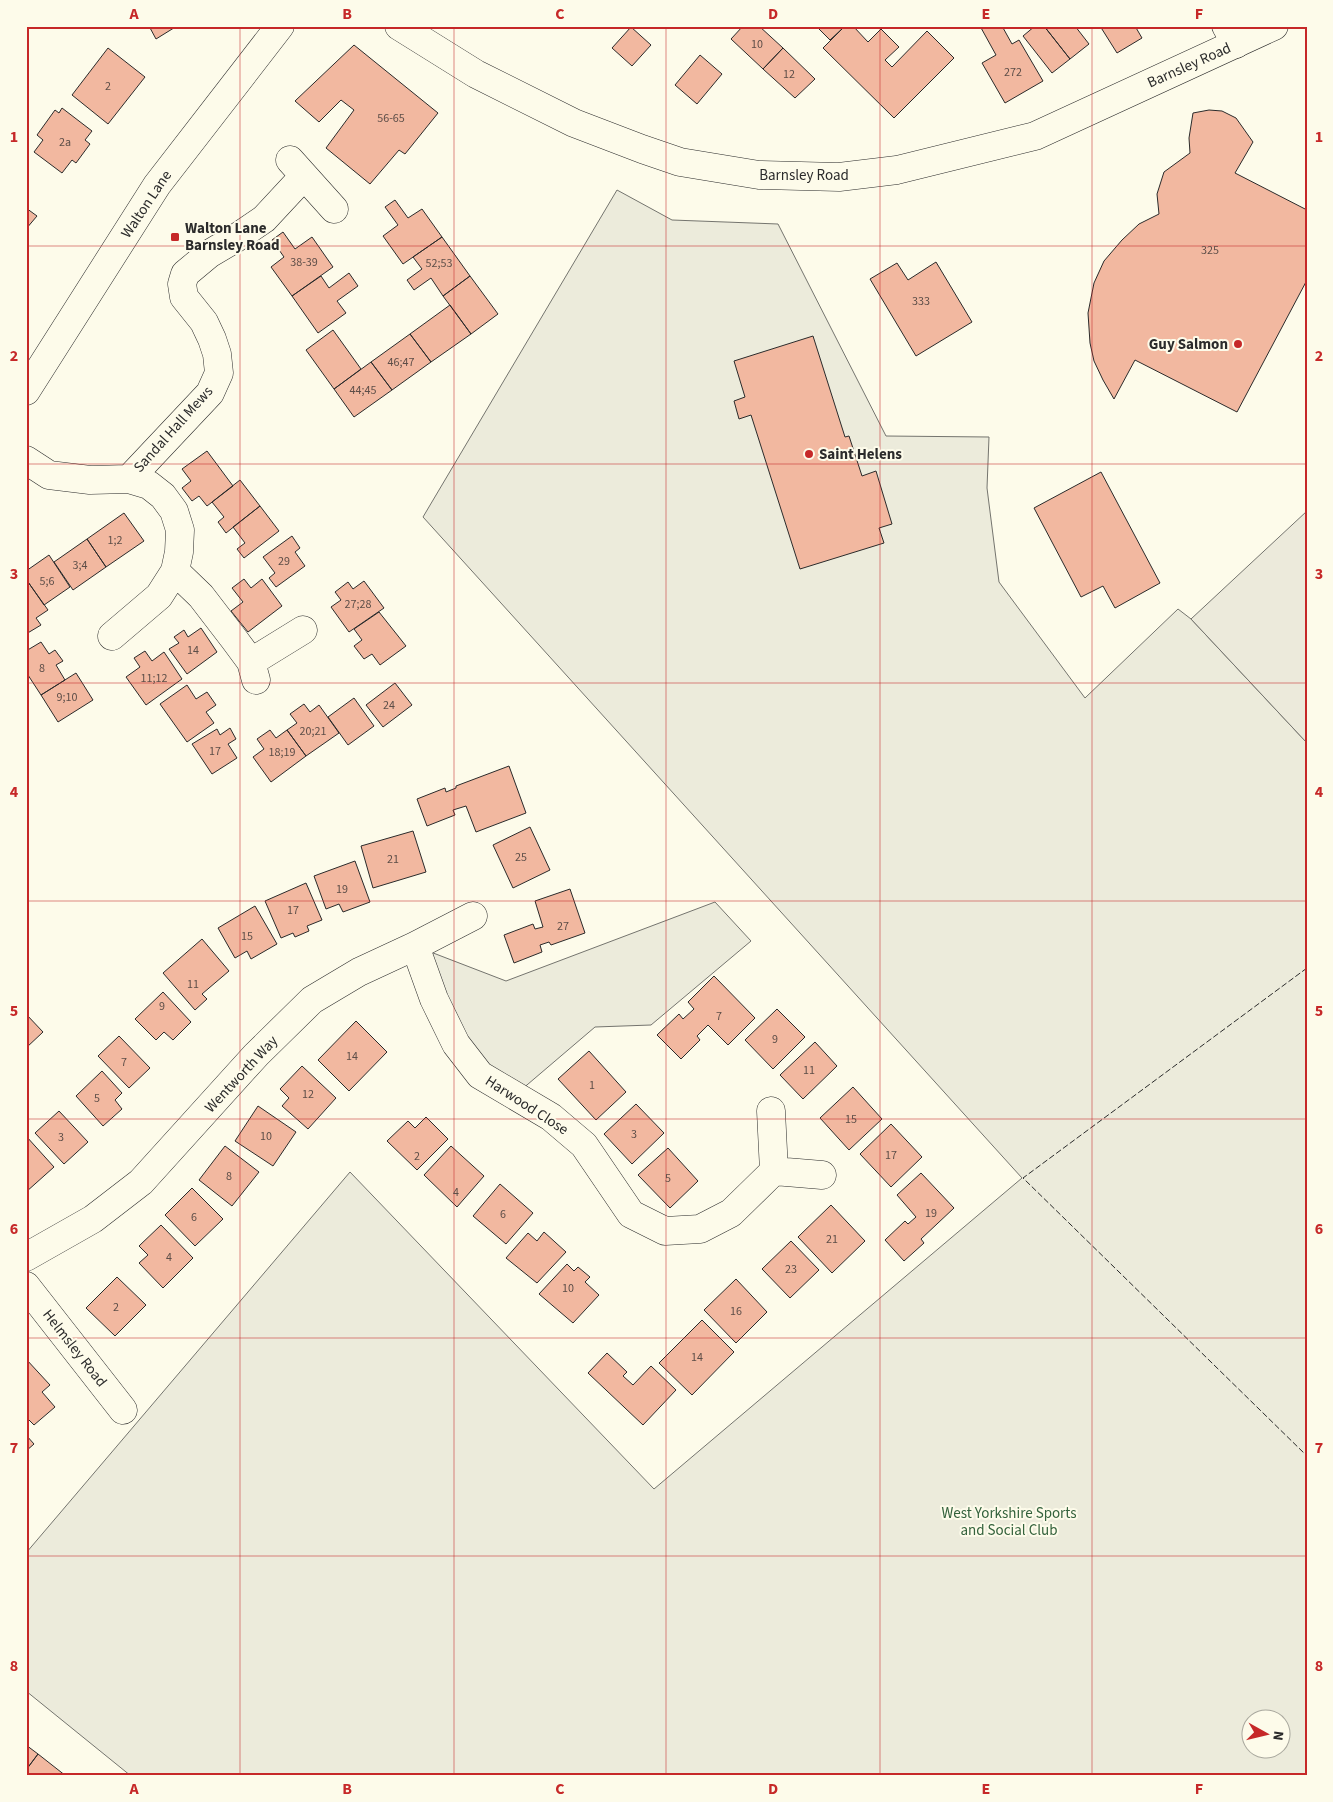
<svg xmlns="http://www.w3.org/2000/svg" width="1333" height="1802" viewBox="0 0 1333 1802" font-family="'Source Sans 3',sans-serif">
<rect width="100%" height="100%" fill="#fdfbea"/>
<path fill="#ecebdb" stroke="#74746e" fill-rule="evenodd" d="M 617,190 L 672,220 L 778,224 L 886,436 L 989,437 L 987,488 L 999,582 L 1085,698 L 1178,609 L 1191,619 L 1307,743 L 1307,1776 L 131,1776 L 26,1691 L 26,1553 L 350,1172 L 654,1489 L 1022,1178 L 423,517 ZM 1250,1720 L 1280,1720 L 1280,1750 L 1250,1750 Z
M 715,902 L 751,941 L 651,1025 L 595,1027 L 514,1096 L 480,1075 L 415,946 L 506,981 Z"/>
<path fill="#eceadb" stroke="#74746e" d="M 1307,511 L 1307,743 L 1191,619 Z"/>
<path fill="#f2b8a0" stroke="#2b2b2b" d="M 149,26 L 177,26 L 156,39 Z
M 743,26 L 759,26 L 783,48 L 763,69 L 731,39 Z
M 816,26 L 845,26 L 830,40 Z
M 845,26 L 853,26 L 868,42 L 881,29 L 899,47 L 885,60 L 892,67 L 927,31 L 954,58 L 894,118 L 823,48 Z
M 980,26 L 1002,26 L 1012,44 L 1019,40 L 1043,81 L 1005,103 L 982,63 L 996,55 Z
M 1035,26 L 1044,26 L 1070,59 L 1052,73 L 1023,36 Z
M 1044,26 L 1075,26 L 1089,44 L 1070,59 Z
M 1100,26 L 1135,26 L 1142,38 L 1117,53 Z
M 631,27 L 651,45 L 632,66 L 612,48 Z
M 354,45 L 438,113 L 405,154 L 399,150 L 370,184 L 326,148 L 354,110 L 341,100 L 319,122 L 295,101 Z
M 108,48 L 145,77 L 108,124 L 72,95 Z
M 783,48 L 815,79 L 795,98 L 763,69 Z
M 700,55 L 722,74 L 697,104 L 675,85 Z
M 62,108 L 92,131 L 85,140 L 90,144 L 76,163 L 72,160 L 62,173 L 34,152 L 43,140 L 37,135 L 55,110 L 59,113 Z
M 1209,110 L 1222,111 L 1236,118 L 1253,142 L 1235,173 L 1307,210 L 1307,280 L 1237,412 L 1135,360 L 1114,399 L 1103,380 L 1094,361 L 1090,343 L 1088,313 L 1094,283 L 1104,261 L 1122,240 L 1139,224 L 1159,214 L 1157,194 L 1164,172 L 1190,153 L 1189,138 L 1193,113 Z
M 395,200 L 408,218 L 422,209 L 442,237 L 403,264 L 383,236 L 398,225 L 385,207 Z
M 26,208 L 37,216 L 26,229 Z
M 283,232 L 295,249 L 312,237 L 333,267 L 292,296 L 271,267 L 284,257 L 272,240 Z
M 442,237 L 470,276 L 443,296 L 431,278 L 414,290 L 407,280 L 422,269 L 413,257 Z
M 936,262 L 972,322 L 916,356 L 870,279 L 897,263 L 908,280 Z
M 349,273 L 358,286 L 337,301 L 346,313 L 318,333 L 292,296 L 321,276 L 329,288 Z
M 470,276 L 498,314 L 471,334 L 443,296 Z
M 450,305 L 471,334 L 431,362 L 410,334 Z
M 333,330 L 361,369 L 334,389 L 306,350 Z
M 410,334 L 431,362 L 392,390 L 371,362 Z
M 813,336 L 845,437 L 849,436 L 862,476 L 876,471 L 892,524 L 879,528 L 884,543 L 800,569 L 751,415 L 739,419 L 734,401 L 745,397 L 734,361 Z
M 371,362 L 392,390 L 354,417 L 334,389 Z
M 207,451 L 233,486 L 207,506 L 199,496 L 192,501 L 182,488 L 191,481 L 182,469 Z
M 1101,472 L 1160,583 L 1115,608 L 1103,586 L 1081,597 L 1034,508 Z
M 240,480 L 260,506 L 226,533 L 218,522 L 224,517 L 212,502 Z
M 260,506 L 279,531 L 244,558 L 237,549 L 245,543 L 233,527 Z
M 124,513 L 144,541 L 106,567 L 87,539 Z
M 292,536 L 300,548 L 295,552 L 305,566 L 276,587 L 269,578 L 275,573 L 263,557 Z
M 87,539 L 106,567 L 73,590 L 54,562 Z
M 49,555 L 70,587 L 44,605 L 26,579 L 26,571 Z
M 244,579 L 251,588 L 262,579 L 282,606 L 248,632 L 231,611 L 243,602 L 232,588 Z
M 364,581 L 384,608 L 349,632 L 331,607 L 341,600 L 335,592 L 348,582 L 353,589 Z
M 28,582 L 48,610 L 36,618 L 41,625 L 26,634 L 26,584 Z
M 379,612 L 406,646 L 380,665 L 372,654 L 364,659 L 354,646 L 362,640 L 354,629 Z
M 201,628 L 217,652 L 187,674 L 169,649 L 179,643 L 174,637 L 184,630 L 188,637 Z
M 41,642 L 49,654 L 55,650 L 63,661 L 56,665 L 65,680 L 41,695 L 26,672 L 26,651 Z
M 145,651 L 152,661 L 164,652 L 182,679 L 146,705 L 126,677 L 140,667 L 134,658 Z
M 76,673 L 93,700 L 58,722 L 41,695 Z
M 395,683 L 412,705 L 383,727 L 366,705 Z
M 187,685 L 196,699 L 207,692 L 216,705 L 206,712 L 214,723 L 187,742 L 160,704 Z
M 354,698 L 374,726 L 348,745 L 328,717 Z
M 304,704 L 310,712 L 319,705 L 339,733 L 306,756 L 287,730 L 297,723 L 290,714 Z
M 230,728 L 236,739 L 228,744 L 237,758 L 212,774 L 192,744 L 217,729 L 220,735 Z
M 270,730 L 276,738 L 287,730 L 306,756 L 271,782 L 253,757 L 264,749 L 257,739 Z
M 509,766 L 526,813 L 476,832 L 466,806 L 453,810 L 455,815 L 427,826 L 417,799 L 445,788 L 446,792 L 456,788 L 456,786 Z
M 530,827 L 550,870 L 513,888 L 493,845 Z
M 413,831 L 426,872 L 373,888 L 361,846 Z
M 355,861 L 370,902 L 343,912 L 339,904 L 326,909 L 314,876 Z
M 306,883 L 322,920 L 307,926 L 309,931 L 295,937 L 293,933 L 281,938 L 265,901 Z
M 570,889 L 585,933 L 551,945 L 549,942 L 540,945 L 542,952 L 514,963 L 504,935 L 533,924 L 535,929 L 543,927 L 535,901 Z
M 255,906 L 277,944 L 251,959 L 247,951 L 235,958 L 218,928 Z
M 202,939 L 229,971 L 202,994 L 207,999 L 195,1010 L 163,973 Z
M 714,976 L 755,1018 L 728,1045 L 708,1025 L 697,1036 L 700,1040 L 681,1059 L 657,1035 L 679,1014 L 683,1019 L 694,1009 L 688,1002 Z
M 163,992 L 191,1022 L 173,1040 L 164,1032 L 156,1040 L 135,1019 Z
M 777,1009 L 805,1037 L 773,1069 L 745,1040 Z
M 26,1014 L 43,1032 L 26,1048 Z
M 356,1021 L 387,1052 L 349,1091 L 318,1060 Z
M 119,1036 L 150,1068 L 129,1088 L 98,1056 Z
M 815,1042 L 837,1066 L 803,1099 L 780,1075 Z
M 589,1051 L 626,1092 L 596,1120 L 558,1079 Z
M 302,1066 L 336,1098 L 308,1129 L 282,1106 L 289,1098 L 280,1089 Z
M 102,1071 L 122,1093 L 115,1100 L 122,1109 L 103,1126 L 76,1096 Z
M 853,1087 L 882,1119 L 849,1150 L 820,1118 Z
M 636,1104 L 664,1133 L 632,1164 L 604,1134 Z
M 258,1106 L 296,1132 L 273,1166 L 235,1141 Z
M 59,1111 L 88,1142 L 64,1164 L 35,1133 Z
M 426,1117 L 448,1139 L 417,1170 L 387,1141 L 408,1121 L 415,1128 Z
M 891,1124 L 922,1157 L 891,1187 L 860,1154 Z
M 26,1136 L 54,1167 L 26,1192 Z
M 225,1146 L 259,1172 L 232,1206 L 199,1180 Z
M 451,1146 L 484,1176 L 457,1207 L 424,1175 Z
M 668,1148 L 698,1181 L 670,1208 L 638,1175 Z
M 921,1173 L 954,1208 L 921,1239 L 924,1243 L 904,1261 L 885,1240 L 905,1221 L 908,1224 L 916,1217 L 897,1195 Z
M 500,1184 L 533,1213 L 506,1244 L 473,1216 Z
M 192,1188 L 223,1219 L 195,1246 L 165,1215 Z
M 831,1205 L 865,1241 L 832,1273 L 798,1237 Z
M 161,1225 L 193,1258 L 163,1288 L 139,1263 L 148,1255 L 139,1246 Z
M 544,1232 L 566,1252 L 537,1283 L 506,1258 L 528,1233 L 537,1241 Z
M 791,1241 L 819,1270 L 790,1298 L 762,1269 Z
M 567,1264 L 574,1271 L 578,1267 L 590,1277 L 585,1282 L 599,1295 L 573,1323 L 539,1294 Z
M 117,1277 L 146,1305 L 115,1336 L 86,1308 Z
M 736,1279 L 767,1312 L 736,1343 L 704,1310 Z
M 702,1320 L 734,1352 L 692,1395 L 659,1363 Z
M 607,1353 L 627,1372 L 623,1376 L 633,1385 L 651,1366 L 676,1390 L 643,1425 L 588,1373 Z
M 26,1359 L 50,1385 L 42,1392 L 55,1407 L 34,1425 L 26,1417 Z
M 26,1435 L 34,1444 L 26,1451 Z
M 26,1745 L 38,1754 L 26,1770 Z
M 38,1754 L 66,1776 L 26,1776 L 26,1770 Z"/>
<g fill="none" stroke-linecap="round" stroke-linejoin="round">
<g stroke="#2b2b2b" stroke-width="29">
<path id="minor" d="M 1226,26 L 1236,44
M 290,160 L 334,209
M 26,460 L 49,475 L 90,480 L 129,479 L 149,485 L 163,496 L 174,511 L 180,530 L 179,552 L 175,571 L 159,596 L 112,636
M 129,479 L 210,393 L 219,373 L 217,354 L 212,339 L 204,322 L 184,297 L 182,284 L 185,274 L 209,254 L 236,238 L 264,219 L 304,176
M 175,571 L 201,596 L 234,639 L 251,662 L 256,680
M 251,662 L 303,630
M 415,946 L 434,999 L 456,1044 L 480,1075 L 551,1117 L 584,1145 L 631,1214 L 665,1231 L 700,1229 L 731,1213 L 774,1171
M 771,1111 L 774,1171 L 822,1175
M 26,1257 L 93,1219 L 141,1182 L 256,1055 L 312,1000 L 359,972 L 415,946 L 473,916
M 26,1286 L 123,1410"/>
</g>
<g stroke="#2b2b2b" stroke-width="29">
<path id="tertiary" d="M 26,391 L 157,185 L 280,26"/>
</g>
<g stroke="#2b2b2b" stroke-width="29">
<path id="primary" d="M 399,26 L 476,74 L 574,123 L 642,149 L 680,162 L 759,175 L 839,177 L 897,170 L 1035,136 L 1274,26"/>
</g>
<use href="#minor" stroke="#fdfbea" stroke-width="28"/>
<use href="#tertiary" stroke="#fdfbea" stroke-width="28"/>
<use href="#primary" stroke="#fdfbea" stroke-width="28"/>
<path stroke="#2b2b2b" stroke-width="1" stroke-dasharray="6 2.5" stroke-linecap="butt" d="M 1307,968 L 1023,1178 L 1307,1456"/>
</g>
<path fill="none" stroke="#c62828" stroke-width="1" stroke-opacity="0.55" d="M 240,26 L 240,1776M 454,26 L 454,1776M 666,26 L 666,1776M 880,26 L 880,1776M 1092,26 L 1092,1776M 26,246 L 1307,246M 26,464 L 1307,464M 26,683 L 1307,683M 26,901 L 1307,901M 26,1119 L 1307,1119M 26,1338 L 1307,1338M 26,1556 L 1307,1556"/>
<g fill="#c62828" stroke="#fdfbea" stroke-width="2">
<rect x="170" y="232" width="10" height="10" rx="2.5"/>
<circle cx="1238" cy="344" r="5"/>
<circle cx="809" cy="454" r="5"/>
</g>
<g text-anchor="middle" stroke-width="4" stroke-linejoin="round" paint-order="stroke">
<g font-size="12" fill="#5d4e48">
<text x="757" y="48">10</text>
<text x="1013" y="76">272</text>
<text x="789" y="78">12</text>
<text x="108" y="90">2</text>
<text x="391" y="122">56-65</text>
<text x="65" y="146">2a</text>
<text x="1210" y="254">325</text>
<text x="304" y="266">38-39</text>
<text x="439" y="267">52;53</text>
<text x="921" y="305">333</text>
<text x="401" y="366">46;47</text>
<text x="363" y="394">44;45</text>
<text x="115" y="544">1;2</text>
<text x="284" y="565">29</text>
<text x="80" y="569">3;4</text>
<text x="47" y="585">5;6</text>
<text x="358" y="608">27;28</text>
<text x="193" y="654">14</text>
<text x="42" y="672">8</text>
<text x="154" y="682">11;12</text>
<text x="67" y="701">9;10</text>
<text x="389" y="709">24</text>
<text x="313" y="735">20;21</text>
<text x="215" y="755">17</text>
<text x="282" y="756">18;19</text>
<text x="521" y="861">25</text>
<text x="393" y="863">21</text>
<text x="342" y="893">19</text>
<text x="293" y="914">17</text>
<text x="563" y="930">27</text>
<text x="247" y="940">15</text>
<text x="193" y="988">11</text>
<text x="162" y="1010">9</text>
<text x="719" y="1020">7</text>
<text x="775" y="1043">9</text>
<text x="352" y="1060">14</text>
<text x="124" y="1066">7</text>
<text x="809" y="1074">11</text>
<text x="592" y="1089">1</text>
<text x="308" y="1098">12</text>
<text x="97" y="1102">5</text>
<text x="851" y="1123">15</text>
<text x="634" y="1138">3</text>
<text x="266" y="1140">10</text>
<text x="61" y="1141">3</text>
<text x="891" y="1159">17</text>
<text x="417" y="1160">2</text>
<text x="229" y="1180">8</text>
<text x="668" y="1182">5</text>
<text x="456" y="1196">4</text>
<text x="931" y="1217">19</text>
<text x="503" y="1218">6</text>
<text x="194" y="1221">6</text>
<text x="832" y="1243">21</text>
<text x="169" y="1261">4</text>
<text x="791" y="1273">23</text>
<text x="568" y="1292">10</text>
<text x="116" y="1311">2</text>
<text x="736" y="1315">16</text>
<text x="697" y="1361">14</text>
</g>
<g font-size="15" fill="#2b2b2b" stroke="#fdfbea">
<text transform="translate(1189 65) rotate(-24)" y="5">Barnsley Road</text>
<text x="804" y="180">Barnsley Road</text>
<text transform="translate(146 204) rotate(-56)" y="5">Walton Lane</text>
<text transform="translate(173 429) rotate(-48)" y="5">Sandal Hall Mews</text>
<text transform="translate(241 1074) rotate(-47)" y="5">Wentworth Way</text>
<text transform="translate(527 1105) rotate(33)" y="5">Harwood Close</text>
<text transform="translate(75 1348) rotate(52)" y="5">Helmsley Road</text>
</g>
<g font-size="15" font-weight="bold" fill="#2b2b2b" stroke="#fdfbea" text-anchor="start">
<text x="185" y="233">Walton Lane<tspan x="185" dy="17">Barnsley Road</tspan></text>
<text x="1228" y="349" text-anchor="end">Guy Salmon</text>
<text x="819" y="459">Saint Helens</text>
</g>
<g font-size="15" fill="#34623c" stroke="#fdfbea">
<text x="1009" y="1518">West Yorkshire Sports<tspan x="1009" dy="17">and Social Club</tspan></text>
</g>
</g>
<rect width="1333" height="1802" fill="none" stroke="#fdfbea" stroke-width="55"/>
<g transform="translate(1266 1734) rotate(98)"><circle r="24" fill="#fdfbea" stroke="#a9a89e"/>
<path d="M0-4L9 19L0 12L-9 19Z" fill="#c62828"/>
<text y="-8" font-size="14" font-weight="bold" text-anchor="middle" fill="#2b2b2b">N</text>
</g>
<rect x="28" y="28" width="1278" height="1746" fill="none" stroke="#c62828" stroke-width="2"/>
<g font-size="16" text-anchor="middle" font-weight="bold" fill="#c62828">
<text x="134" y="19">A</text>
<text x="347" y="19">B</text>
<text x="560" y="19">C</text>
<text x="773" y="19">D</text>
<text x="986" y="19">E</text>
<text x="1199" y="19">F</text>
<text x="14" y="142">1</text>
<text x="1319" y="142">1</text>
<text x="14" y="361">2</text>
<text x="1319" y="361">2</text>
<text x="14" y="579">3</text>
<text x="1319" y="579">3</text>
<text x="14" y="797">4</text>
<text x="1319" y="797">4</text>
<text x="14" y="1016">5</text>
<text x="1319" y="1016">5</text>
<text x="14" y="1234">6</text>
<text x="1319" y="1234">6</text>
<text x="14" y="1453">7</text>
<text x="1319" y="1453">7</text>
<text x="14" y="1671">8</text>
<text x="1319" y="1671">8</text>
<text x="134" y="1794">A</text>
<text x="347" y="1794">B</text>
<text x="560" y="1794">C</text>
<text x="773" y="1794">D</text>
<text x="986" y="1794">E</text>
<text x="1199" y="1794">F</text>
</g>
</svg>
